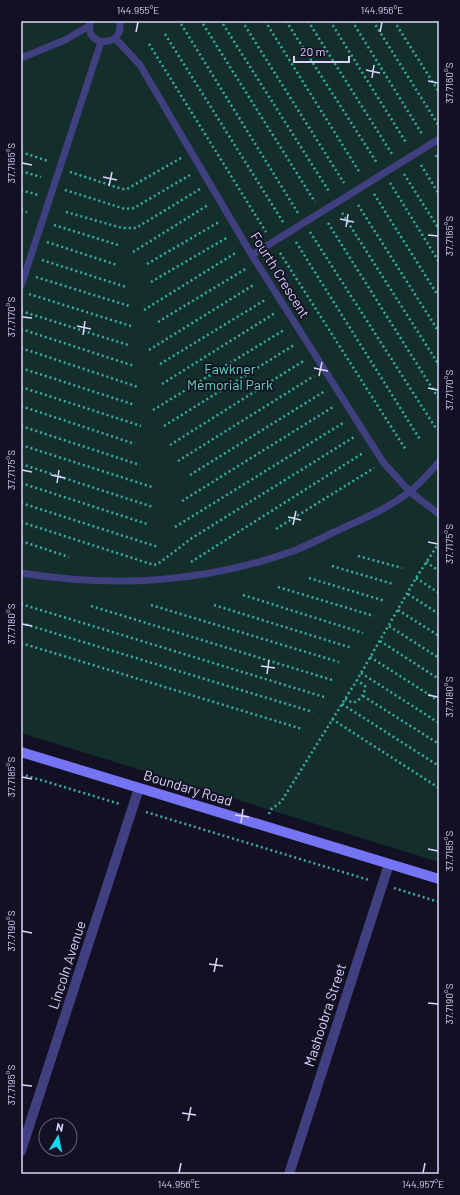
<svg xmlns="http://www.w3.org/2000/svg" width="460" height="1195" viewBox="0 0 460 1195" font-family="Barlow,sans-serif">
<rect width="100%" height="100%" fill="#131024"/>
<path fill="#142e2c" d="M 21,21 L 439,21 L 439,862 L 21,733 Z"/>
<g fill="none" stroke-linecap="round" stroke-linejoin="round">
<path stroke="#38afa5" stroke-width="2.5" stroke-dasharray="2 3" stroke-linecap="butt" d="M 242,21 L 344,183
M 265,21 L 360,173
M 286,21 L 377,163
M 308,21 L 392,154
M 330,21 L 407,144
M 352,21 L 422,134
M 373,21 L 439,126
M 394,21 L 439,92
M 181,24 L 298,213
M 203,24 L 315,202
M 223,24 L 330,193
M 165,34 L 283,222
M 149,44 L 266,232
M 21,152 L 48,161
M 436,155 L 439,161
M 421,165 L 439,194
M 21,171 L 41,177
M 70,172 L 122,189 L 127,189 L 181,158
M 404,174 L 439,229
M 390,183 L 439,262
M 21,190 L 38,195
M 65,190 L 125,209 L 134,208 L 190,175
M 374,194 L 439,297
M 358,205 L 439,332
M 21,210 L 27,212
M 66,212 L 122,228 L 136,228 L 200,189
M 342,213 L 439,365
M 328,223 L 439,399
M 54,225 L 118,245
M 21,228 L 22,228
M 310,232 L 437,430
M 47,242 L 117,265
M 296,242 L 421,441
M 133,252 L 208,205
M 280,253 L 406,450
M 42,260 L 126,287
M 147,264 L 219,222
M 36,277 L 129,306
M 151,282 L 228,237
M 29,294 L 134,327
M 144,310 L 237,252
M 21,311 L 128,345
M 158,322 L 247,268
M 21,329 L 134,366
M 21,348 L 138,387
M 149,350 L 255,284
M 160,364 L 265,300
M 21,368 L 135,405
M 162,384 L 275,313
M 21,387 L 141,426
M 21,406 L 135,444
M 153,410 L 284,330
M 21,426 L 140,465
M 164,426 L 294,345
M 21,445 L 152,487
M 170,445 L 305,360
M 178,461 L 314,376
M 21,464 L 153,507
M 190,475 L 325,391
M 21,483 L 147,524
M 182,501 L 333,407
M 21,503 L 158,547
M 21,522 L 154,565 L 158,564 L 192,538 L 354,437
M 175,527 L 343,423
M 276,529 L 374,468
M 21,541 L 69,557
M 358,556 L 402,568
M 191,562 L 363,453
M 426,562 L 439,571
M 332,566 L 393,584
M 309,578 L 385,601
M 416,578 L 439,593
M 278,587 L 374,616
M 408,594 L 439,614
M 243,595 L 363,633
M 21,604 L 324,697
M 151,605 L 339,662
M 214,605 L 352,648
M 91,606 L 332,680
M 398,610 L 439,636
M 21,623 L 313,712
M 389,626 L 439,658
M 380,641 L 439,679
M 21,643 L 302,729
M 370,657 L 439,701
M 361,673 L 439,723
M 363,696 L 439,744
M 345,699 L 353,703 C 361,699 365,695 365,686 L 357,680
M 342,704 L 439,766
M 332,719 L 439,788
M 21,774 L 120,804
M 146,812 L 369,880
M 269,814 L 270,810 L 281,802 L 357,680 L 416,578 L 439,543
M 394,888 L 439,902"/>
<path stroke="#403f80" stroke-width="7" d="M 90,23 C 85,50 127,46 119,21
M 115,38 L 140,65 L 253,257 L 383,462 L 410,492 L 439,514
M 21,58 L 65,40 L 89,26
M 252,255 L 439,139
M 21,286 L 101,42
M 21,573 C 116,588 205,583 296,550 C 308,545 320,539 332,533 C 358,521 386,510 409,492 C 420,484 430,472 439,462"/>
<path stroke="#403f80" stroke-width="10" d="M 21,1151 L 139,788
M 289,1174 L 389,864"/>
<path stroke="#7574f5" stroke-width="10" d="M 21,752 L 439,879"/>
</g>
<path fill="none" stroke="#dad6fc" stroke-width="1.5" d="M 136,32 L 138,22M 380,32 L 382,22M 366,70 L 380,73M 372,78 L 374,65M 428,81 L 438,83M 22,163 L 32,165M 103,177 L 117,180M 109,186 L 112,172M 340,219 L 354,222M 346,227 L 348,214M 428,235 L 438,236M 22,317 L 32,318M 77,326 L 91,329M 83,335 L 85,321M 314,368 L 328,371M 319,376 L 322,362M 428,388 L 438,390M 22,470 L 32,472M 51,475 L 65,478M 57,483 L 59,470M 288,517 L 301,520M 293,525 L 296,511M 428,542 L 438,544M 22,624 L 32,626M 261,666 L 275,668M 267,674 L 269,660M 428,695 L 438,697M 22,777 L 32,779M 235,815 L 249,817M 241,823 L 243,809M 428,849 L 438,851M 22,931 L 32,933M 209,964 L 223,966M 214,972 L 217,958M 428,1003 L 438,1004M 22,1085 L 32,1086M 182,1113 L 196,1115M 188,1121 L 191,1107M 179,1173 L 181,1163M 423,1173 L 425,1163"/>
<g text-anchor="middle" stroke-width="3.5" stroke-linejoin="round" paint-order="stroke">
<g font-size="14" fill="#dad6fc" stroke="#131024">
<text transform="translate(280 275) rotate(58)" y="5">Fourth Crescent</text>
<text transform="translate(188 788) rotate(17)" y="5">Boundary Road</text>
<text transform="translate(67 965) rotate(-72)" y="5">Lincoln Avenue</text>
<text transform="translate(325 1015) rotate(-72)" y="5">Mashoobra Street</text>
</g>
<g font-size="14" fill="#67d7b9" stroke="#131024">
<text x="230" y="374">Fawkner<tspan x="230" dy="16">Memorial Park</tspan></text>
</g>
</g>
<rect width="460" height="1195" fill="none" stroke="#131024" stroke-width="44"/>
<g transform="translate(58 1137) rotate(10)"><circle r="19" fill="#131024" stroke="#635f7a"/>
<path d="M0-3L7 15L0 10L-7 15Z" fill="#11dbee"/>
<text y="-6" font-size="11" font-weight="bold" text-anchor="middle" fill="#dad6fc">N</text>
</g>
<path d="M294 56v6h55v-6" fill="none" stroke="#dad6fc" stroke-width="2"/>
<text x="300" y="56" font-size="12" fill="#dad6fc" stroke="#131024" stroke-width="3" paint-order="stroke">20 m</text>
<rect x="22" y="22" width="416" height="1151" fill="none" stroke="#dad6fc" stroke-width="1.5"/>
<g font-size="10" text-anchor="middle" fill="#dad6fc">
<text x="138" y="14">144.955°E</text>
<text x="382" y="14">144.956°E</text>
<text transform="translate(449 83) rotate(-90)" y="4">37.7160°S</text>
<text transform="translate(11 163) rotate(-90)" y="4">37.7165°S</text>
<text transform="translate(449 236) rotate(-90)" y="4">37.7165°S</text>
<text transform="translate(11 317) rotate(-90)" y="4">37.7170°S</text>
<text transform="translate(449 390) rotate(-90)" y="4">37.7170°S</text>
<text transform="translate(11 470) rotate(-90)" y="4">37.7175°S</text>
<text transform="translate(449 544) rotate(-90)" y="4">37.7175°S</text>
<text transform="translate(11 624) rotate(-90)" y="4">37.7180°S</text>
<text transform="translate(449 697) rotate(-90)" y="4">37.7180°S</text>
<text transform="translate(11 777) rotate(-90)" y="4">37.7185°S</text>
<text transform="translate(449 851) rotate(-90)" y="4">37.7185°S</text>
<text transform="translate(11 931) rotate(-90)" y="4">37.7190°S</text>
<text transform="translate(449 1004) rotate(-90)" y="4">37.7190°S</text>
<text transform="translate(11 1085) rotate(-90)" y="4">37.7195°S</text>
<text x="179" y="1188">144.956°E</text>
<text x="423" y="1188">144.957°E</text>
</g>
</svg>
